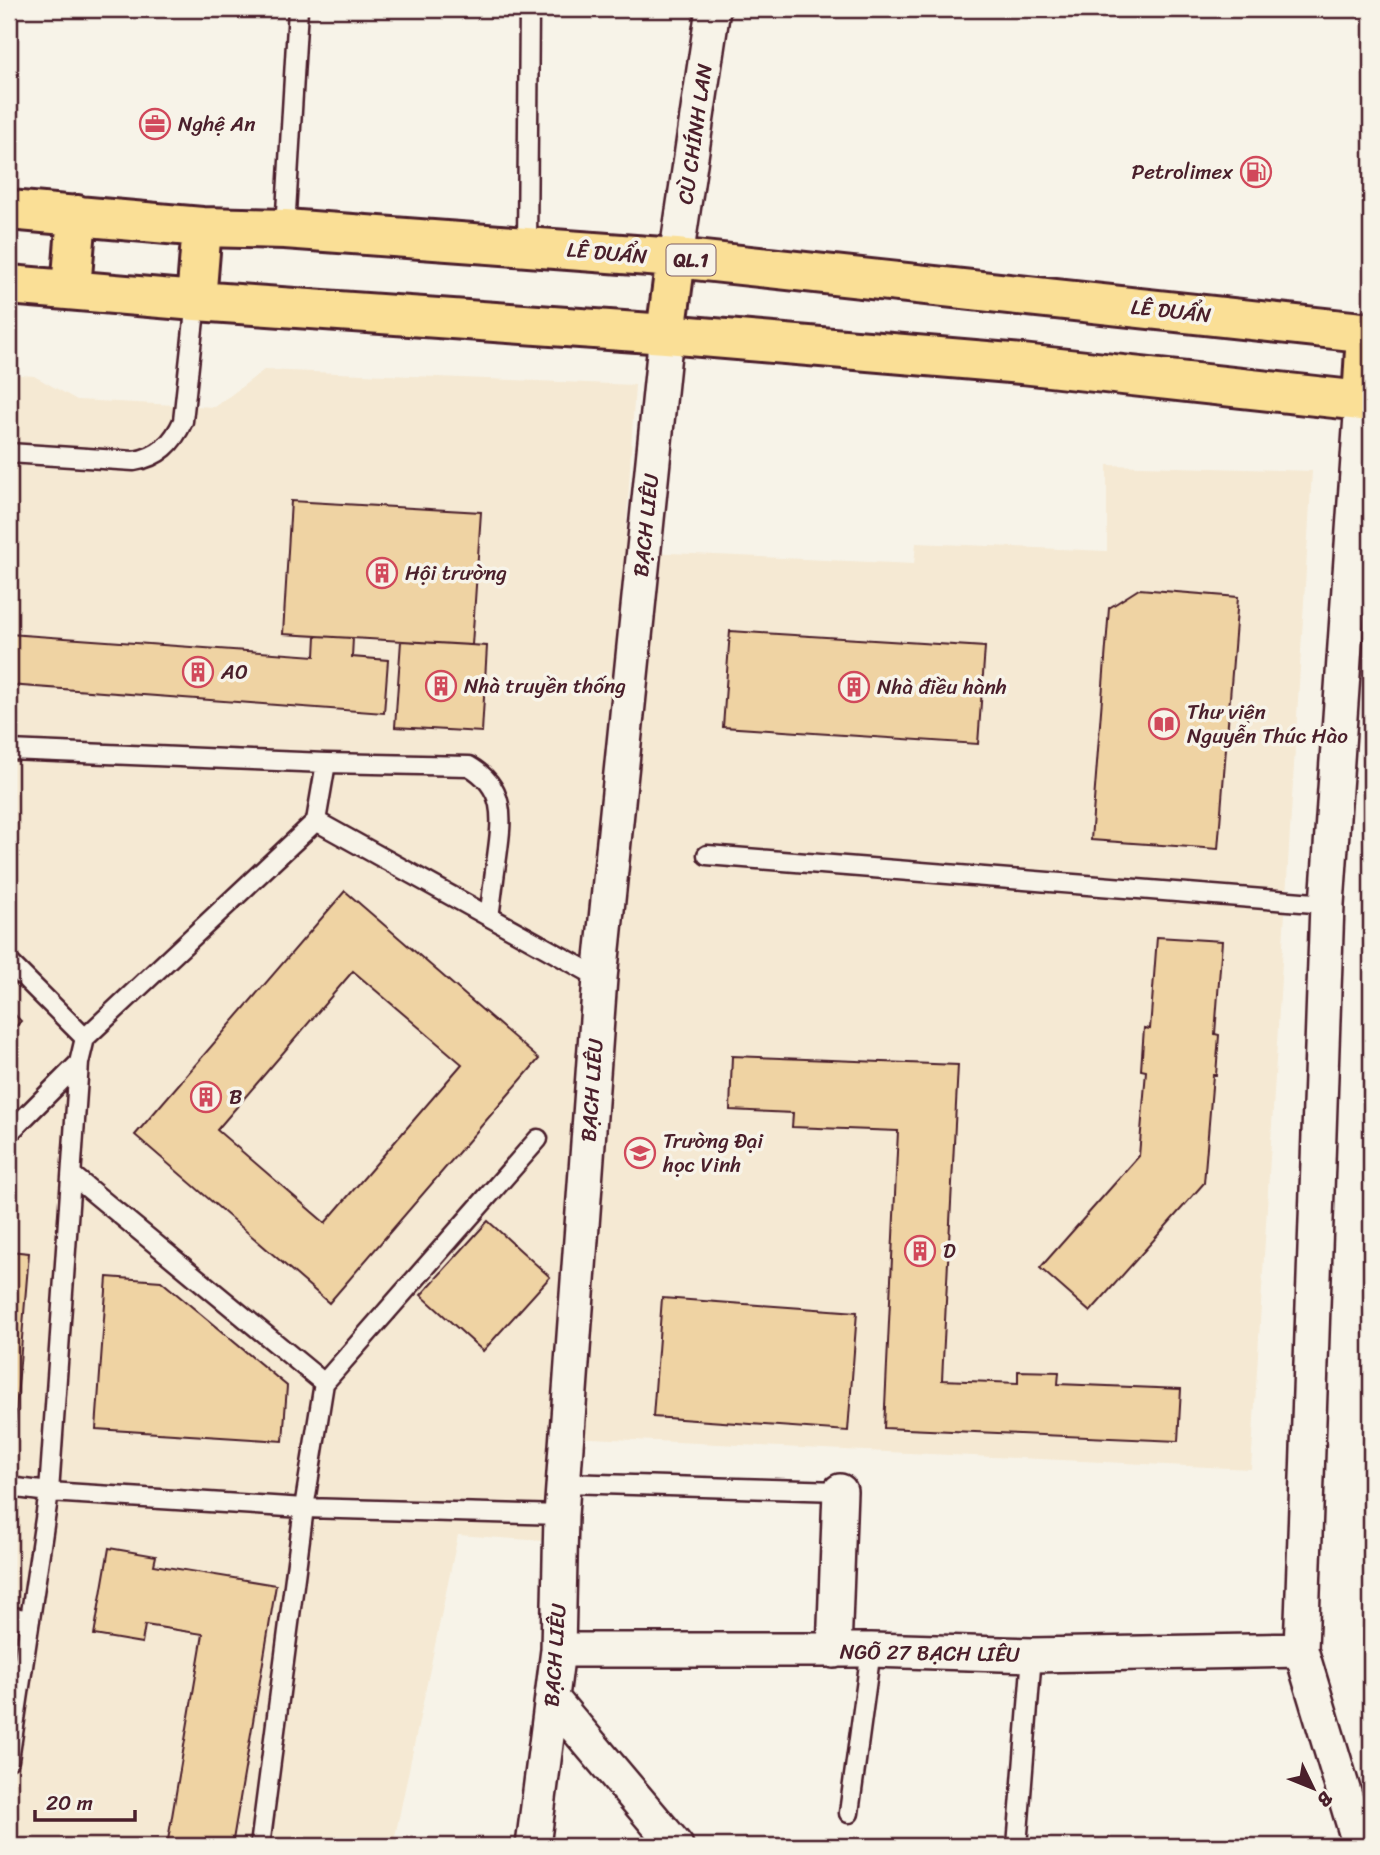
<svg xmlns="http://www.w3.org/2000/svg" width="1380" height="1855" viewBox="0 0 1380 1855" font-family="Sriracha,sans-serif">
<rect width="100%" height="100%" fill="#f7f3e8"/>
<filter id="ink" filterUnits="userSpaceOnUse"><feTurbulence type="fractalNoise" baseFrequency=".0143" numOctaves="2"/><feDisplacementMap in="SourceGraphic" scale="14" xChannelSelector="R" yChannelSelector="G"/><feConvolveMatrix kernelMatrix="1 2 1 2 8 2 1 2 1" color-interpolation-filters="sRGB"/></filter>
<g filter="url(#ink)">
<path fill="#f5e9d3" d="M 264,370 L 635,385 L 625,551 L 914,564 L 916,543 L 1107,551 L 1107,465 L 1312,471 L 1251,1469 L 549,1436 L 545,1541 L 458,1535 L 393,1846 L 9,1846 L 9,374 L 34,376 L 77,400 L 215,407 Z"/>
<path fill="#efd3a3" stroke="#4a1f2b" stroke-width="2" fill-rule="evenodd" d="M 291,501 L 481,512 L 472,645 L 283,634 Z
M 1139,589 L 1238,597 L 1218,849 L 1091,840 L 1109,608 Z
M 730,631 L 985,647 L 978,744 L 723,727 Z
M 9,634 L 315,656 L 316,636 L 353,638 L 352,657 L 388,660 L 384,713 L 9,685 Z
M 401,641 L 487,646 L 482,732 L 395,727 Z
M 345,891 L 539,1059 L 329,1303 L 135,1135 ZM 353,971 L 462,1064 L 325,1223 L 217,1130 Z
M 1157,937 L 1222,941 L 1215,1034 L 1219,1035 L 1216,1075 L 1213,1075 L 1204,1183 L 1090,1312 L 1040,1268 L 1139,1156 L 1146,1071 L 1141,1070 L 1144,1028 L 1150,1029 Z
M 9,1009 L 21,1021 L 9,1034 Z
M 732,1056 L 958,1065 L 942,1380 L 1018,1383 L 1018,1371 L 1059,1372 L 1058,1384 L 1181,1389 L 1178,1441 L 884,1428 L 898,1131 L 792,1127 L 793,1113 L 730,1110 Z
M 488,1221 L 550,1277 L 483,1351 L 421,1295 Z
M 9,1251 L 29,1253 L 15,1423 L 9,1422 Z
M 107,1277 L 161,1281 L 287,1386 L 283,1441 L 96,1429 Z
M 662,1298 L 857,1312 L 848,1431 L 653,1417 Z
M 109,1548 L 156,1556 L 154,1565 L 276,1585 L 232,1846 L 167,1846 L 203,1634 L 145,1625 L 142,1643 L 94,1635 Z"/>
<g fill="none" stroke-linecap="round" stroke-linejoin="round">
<g stroke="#4a1f2b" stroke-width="23">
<path id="lane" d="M 285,229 L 298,9
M 527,246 L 529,9
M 9,453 L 134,461 C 159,457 173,443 183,421 L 196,301
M 9,750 L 326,763 L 469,766 C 507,788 502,819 497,857 C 494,877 492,897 489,917
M 316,821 L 600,978
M 707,855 L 1327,904
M 9,962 L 85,1038
M 9,1133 L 79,1063
M 72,1175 L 324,1383
M 564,1483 L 840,1491
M 9,1487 L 49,1492 L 304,1508 L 561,1515
M 9,1616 L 30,1620
M 9,1760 L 49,1492 L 79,1063 L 85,1038 L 316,821 L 326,763
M 849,1813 L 871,1650
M 260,1846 L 304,1508 L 324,1383 L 538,1139
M 1017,1846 L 1032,1655"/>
</g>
<g stroke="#4a1f2b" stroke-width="38">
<path id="street" d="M 676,258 L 713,9
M 558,1650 L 871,1650 L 1032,1655 L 1301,1650
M 834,1651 L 840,1491
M 553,1700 L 676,1846
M 533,1846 L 558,1650 L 561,1515 L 600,978 L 666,334
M 1360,1846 L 1301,1650 L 1327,904 L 1362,401"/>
</g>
<g stroke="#4a1f2b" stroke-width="44">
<path id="primary" d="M 9,210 L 202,227 L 285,229 L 676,258 L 1371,333
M 9,285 L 196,301 L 666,334 L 1022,364 L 1371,402
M 71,289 L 77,215
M 196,301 L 202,227
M 666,334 L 676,258
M 1362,401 L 1366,332"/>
</g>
<use href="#lane" stroke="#f7f3e8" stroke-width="18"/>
<use href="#street" stroke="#f7f3e8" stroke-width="33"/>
<use href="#primary" stroke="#fadf96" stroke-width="38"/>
</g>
</g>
<defs>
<g id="office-ring" transform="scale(1.575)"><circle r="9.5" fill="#f7f3e8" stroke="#d1495b" stroke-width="1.5"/><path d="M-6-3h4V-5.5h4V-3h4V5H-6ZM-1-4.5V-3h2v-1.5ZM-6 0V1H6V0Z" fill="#d1495b"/></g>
<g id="fuel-ring" transform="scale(1.575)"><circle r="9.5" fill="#f7f3e8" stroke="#d1495b" stroke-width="1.5"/><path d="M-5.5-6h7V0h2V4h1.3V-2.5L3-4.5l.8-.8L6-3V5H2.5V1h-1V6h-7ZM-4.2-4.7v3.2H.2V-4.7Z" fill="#d1495b"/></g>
<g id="building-ring" transform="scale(1.575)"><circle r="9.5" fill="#f7f3e8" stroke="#d1495b" stroke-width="1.5"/><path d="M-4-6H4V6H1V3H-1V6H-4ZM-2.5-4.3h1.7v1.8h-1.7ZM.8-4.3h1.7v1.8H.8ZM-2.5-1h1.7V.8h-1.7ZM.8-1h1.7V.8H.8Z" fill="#d1495b"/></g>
<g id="library-ring" transform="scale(1.575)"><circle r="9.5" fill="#f7f3e8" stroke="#d1495b" stroke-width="1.5"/><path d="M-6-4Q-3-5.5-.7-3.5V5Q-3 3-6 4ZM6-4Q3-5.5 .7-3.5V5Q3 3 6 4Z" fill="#d1495b"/></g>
<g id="university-ring" transform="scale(1.575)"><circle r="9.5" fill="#f7f3e8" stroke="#d1495b" stroke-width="1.5"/><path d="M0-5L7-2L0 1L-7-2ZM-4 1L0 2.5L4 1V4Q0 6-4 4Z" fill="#d1495b"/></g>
</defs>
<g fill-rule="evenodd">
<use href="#office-ring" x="155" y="124"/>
<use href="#fuel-ring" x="1256" y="172"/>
<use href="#building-ring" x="382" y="573"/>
<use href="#building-ring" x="198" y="672"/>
<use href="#building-ring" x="441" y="686"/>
<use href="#building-ring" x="854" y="687"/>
<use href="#library-ring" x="1164" y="724"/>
<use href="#building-ring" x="206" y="1097"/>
<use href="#university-ring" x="640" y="1153"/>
<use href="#building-ring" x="920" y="1251"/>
</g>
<g text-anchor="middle" stroke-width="7" stroke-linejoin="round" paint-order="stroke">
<rect fill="#f7f3e8" stroke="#7e5f64" stroke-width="2" x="666.5" y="244.5" width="49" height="31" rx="5"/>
<g font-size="19" font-weight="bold" fill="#4a1f2b">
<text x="691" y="267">QL.1</text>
</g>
<g font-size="21" fill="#4a1f2b" stroke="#f7f3e8" text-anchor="start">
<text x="178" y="131">Nghệ An</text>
<text x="1233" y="179" text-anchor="end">Petrolimex</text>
<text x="405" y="580">Hội trường</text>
<text x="221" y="679">A0</text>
<text x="464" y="693">Nhà truyền thống</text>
<text x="877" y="694">Nhà điều hành</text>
<text x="1187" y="719">Thư viện<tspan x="1187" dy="24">Nguyễn Thúc Hào</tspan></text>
<text x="229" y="1104">B</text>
<text x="663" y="1148">Trường Đại<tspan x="663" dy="24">học Vinh</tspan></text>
<text x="943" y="1258">D</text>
</g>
<g font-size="21" fill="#4a1f2b" stroke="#f7f3e8">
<text transform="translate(695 134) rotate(-82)" y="7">CÙ CHÍNH LAN</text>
<text transform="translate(607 253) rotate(5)" y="7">LÊ DUẨN</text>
<text transform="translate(1171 311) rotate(6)" y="7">LÊ DUẨN</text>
<text transform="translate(646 525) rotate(-84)" y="7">BẠCH LIÊU</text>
<text transform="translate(592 1090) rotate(-86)" y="7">BẠCH LIÊU</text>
<text transform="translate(930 1653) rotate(1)" y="7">NGÕ 27 BẠCH LIÊU</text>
<text transform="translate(555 1655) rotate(-86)" y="7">BẠCH LIÊU</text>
</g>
</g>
<rect width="1380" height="1855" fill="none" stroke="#f7f3e8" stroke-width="35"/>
<rect x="18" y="18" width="1345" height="1820" fill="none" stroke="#4a1f2b" stroke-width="2.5" filter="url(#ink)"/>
<g transform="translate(1313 1788) rotate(133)" stroke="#f7f3e8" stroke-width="5" paint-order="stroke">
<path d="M0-5L12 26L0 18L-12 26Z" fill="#4a1f2b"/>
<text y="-10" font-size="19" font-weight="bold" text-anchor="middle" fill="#4a1f2b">B</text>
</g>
<path d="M35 1810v10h100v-10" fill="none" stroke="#4a1f2b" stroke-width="3.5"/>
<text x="46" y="1810" font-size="21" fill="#4a1f2b" stroke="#f7f3e8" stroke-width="5" paint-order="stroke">20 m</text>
</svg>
